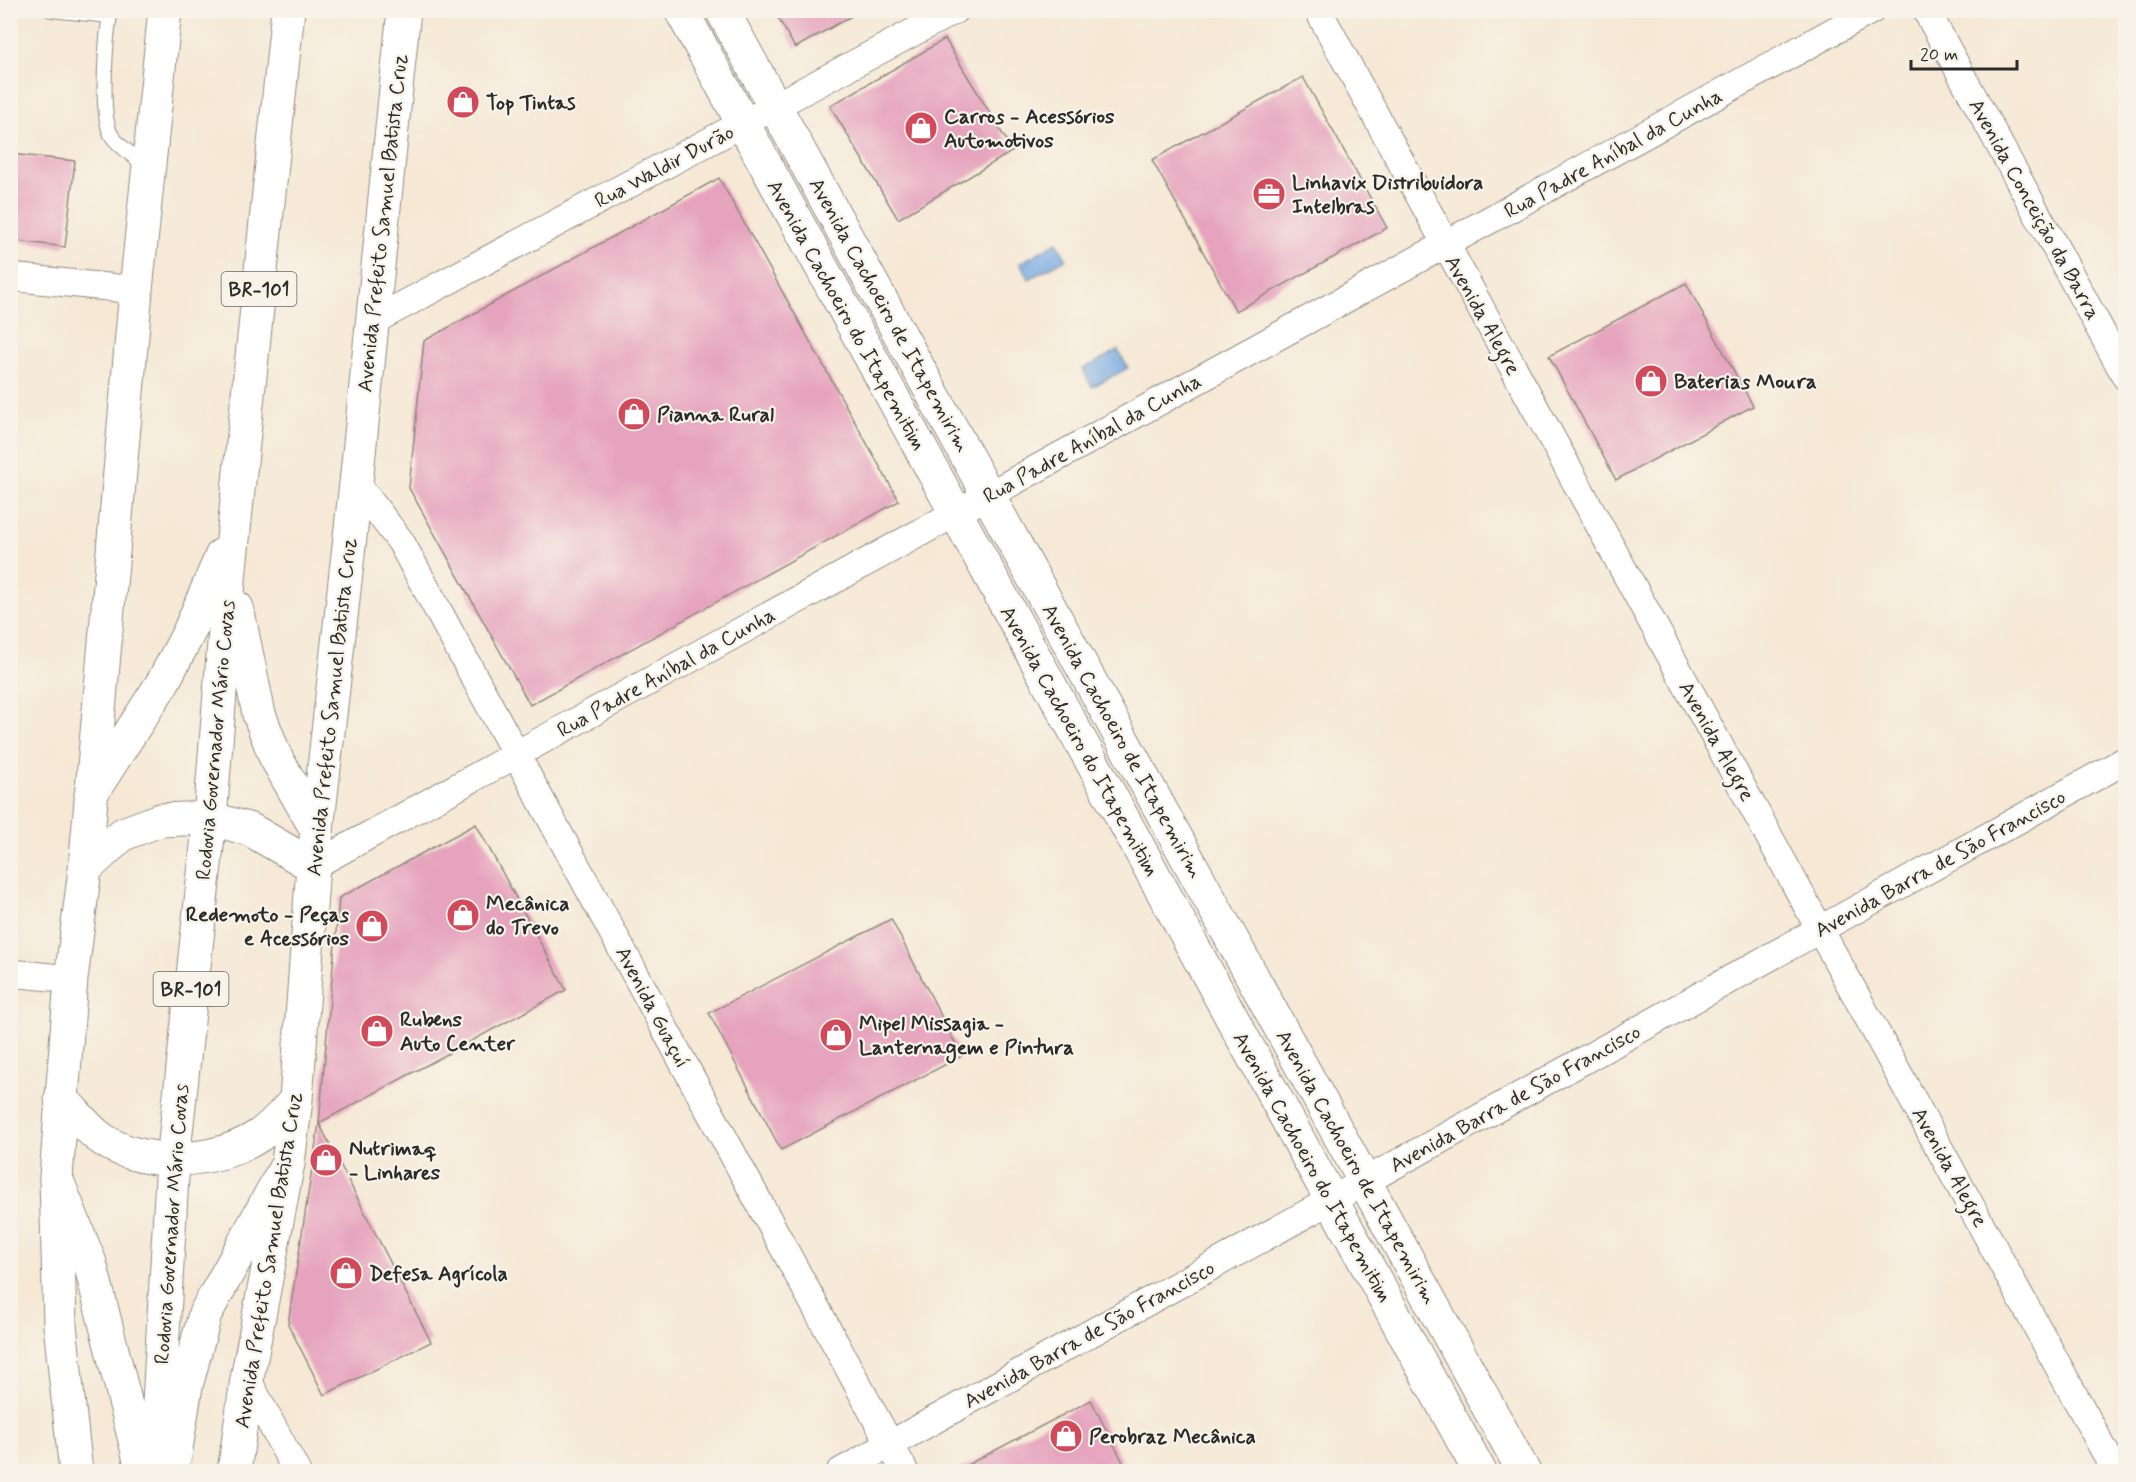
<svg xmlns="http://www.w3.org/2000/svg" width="2136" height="1482" viewBox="0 0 2136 1482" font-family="Mynerve,sans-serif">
<rect width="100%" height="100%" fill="#f7f3e8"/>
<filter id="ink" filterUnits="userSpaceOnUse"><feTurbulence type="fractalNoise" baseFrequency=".0167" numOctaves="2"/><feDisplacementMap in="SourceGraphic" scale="12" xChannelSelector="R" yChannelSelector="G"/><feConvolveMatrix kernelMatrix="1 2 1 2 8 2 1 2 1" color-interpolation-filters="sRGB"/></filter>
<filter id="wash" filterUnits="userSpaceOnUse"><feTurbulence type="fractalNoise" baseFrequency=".008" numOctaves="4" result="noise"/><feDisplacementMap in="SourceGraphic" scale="24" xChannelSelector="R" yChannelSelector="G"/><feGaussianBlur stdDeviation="1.35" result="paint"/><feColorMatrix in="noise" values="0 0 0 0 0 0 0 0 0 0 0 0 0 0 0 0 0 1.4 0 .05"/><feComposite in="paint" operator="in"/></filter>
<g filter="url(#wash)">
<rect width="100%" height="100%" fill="#f6e8d5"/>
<path fill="#77a9e2" stroke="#516a86" stroke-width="1.5" d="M 1057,242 L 1066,259 L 1029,279 L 1020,263 Z
M 1118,350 L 1128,368 L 1092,387 L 1083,369 Z"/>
<g id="blocks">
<path fill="#e6a3be" d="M 774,10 L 862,10 L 795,48 Z
M 945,39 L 1013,151 L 898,219 L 830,106 Z
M 1303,77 L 1387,228 L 1236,311 L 1152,160 Z
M 10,154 L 75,161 L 65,247 L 10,240 Z
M 719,178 L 899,501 L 530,705 L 409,488 L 424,341 Z
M 1686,283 L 1753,406 L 1616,480 L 1549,356 Z
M 476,824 L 566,990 L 319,1123 L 431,1342 L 324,1395 L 288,1324 L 319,1123 L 339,898 Z
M 891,919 L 962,1056 L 781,1150 L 709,1013 Z
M 1091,1400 L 1128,1472 L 954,1472 Z"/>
</g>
</g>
<g filter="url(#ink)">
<use href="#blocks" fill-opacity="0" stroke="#908a80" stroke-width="1.5"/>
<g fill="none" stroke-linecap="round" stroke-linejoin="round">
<g stroke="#908a80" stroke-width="16">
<path id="service" d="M 51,10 L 110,16
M 111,10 C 106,35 99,117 112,136 C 120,148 137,158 148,168"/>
</g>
<g stroke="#908a80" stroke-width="29">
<path id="minor" d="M 1318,10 L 2116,1472
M 1926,10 L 2126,377
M 10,277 L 136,290
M 373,321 L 955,10
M 356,483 L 401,542 L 905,1472
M 313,866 L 1872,10
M 10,973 L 71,979
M 247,1379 L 297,1472
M 840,1472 L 2126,760"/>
</g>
<g stroke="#908a80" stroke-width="35">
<path id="tertiary" d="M 681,10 L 1480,1472
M 722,10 L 1524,1472"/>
</g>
<g stroke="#908a80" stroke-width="35">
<path id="primary" d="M 85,869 L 123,834 L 160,820 L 210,818 L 251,830 L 313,866
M 61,1098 C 73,1110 85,1126 99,1137 C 141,1169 218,1164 260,1135 C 273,1126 285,1112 296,1100
M 76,1472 L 60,1325 L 56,1178 L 71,979 L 85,869 L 136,290 L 165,10
M 234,1472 L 247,1379 L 288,1163 L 296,1100 L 313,866 L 356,483 L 404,10"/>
</g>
<g stroke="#908a80" stroke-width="35">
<path id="trunk" d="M 237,608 L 259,714 L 275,756 L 317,830
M 91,794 L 163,682 L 189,632 L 222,555
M 56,1178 L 90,1263 L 143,1472
M 175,1455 L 186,1386 L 205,1314 L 288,1163
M 155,1472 L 173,1160 L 210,818 L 230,568 L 288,10"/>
</g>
<use href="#service" stroke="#fff" stroke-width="14"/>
<use href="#minor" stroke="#fff" stroke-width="27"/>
<use href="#tertiary" stroke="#fff" stroke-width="33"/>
<use href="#primary" stroke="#fff" stroke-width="33"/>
<use href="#trunk" stroke="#fff" stroke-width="33"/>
</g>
</g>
<defs>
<g id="shop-disc" transform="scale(1.725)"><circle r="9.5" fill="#d1495b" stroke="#f7f3e8"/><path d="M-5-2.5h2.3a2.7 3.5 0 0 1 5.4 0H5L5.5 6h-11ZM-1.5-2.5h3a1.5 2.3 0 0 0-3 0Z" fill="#fff"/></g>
<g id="office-disc" transform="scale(1.725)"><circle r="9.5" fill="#d1495b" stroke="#f7f3e8"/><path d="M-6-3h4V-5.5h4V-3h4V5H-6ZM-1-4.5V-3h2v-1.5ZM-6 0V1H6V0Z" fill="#fff"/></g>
</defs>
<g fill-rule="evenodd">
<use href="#shop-disc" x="463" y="102"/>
<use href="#shop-disc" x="921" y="128"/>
<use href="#office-disc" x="1269" y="194"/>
<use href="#shop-disc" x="1651" y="381"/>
<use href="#shop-disc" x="634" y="414"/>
<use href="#shop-disc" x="463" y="915"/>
<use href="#shop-disc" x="372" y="926"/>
<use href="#shop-disc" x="377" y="1031"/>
<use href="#shop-disc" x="836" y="1035"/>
<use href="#shop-disc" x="326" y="1160"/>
<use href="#shop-disc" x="346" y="1273"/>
<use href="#shop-disc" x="1066" y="1436"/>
</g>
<g text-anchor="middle" stroke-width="4.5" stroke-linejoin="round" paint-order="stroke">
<g fill="#f7f3e8" stroke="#686764" stroke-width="1.5">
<rect x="221.5" y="272" width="75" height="34" rx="4.5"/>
<rect x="153.5" y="972" width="75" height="34" rx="4.5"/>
</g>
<g font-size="20" font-weight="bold" fill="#2b2b2b">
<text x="259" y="296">BR-101</text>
<text x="191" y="996">BR-101</text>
</g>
<g font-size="21" font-weight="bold" fill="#2b2b2b" stroke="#f7f3e8" text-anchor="start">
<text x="486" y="109">Top Tintas</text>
<text x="944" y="123">Carros - Acessórios<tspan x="944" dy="24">Automotivos</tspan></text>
<text x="1292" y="189">Linhavix Distribuidora<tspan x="1292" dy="24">Intelbras</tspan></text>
<text x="1674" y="388">Baterias Moura</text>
<text x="657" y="421">Pianna Rural</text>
<text x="486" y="910">Mecânica<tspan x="486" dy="24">do Trevo</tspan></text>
<text x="349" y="921" text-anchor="end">Redemoto - Peças<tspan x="349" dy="24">e Acessórios</tspan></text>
<text x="400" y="1026">Rubens<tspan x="400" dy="24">Auto Center</tspan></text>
<text x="859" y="1030">Mipel Missagia -<tspan x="859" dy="24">Lanternagem e Pintura</tspan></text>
<text x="349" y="1155">Nutrimaq<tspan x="349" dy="24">- Linhares</tspan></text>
<text x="369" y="1280">Defesa Agrícola</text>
<text x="1089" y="1443">Perobraz Mecânica</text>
</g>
<g font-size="21" fill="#2b2b2b" stroke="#f7f3e8">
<text transform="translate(1613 153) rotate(-29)" y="7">Rua Padre Aníbal da Cunha</text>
<text transform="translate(664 166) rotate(-28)" y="7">Rua Waldir Durão</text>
<text transform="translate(2035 209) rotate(61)" y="7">Avenida Conceição da Barra</text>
<text transform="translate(382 223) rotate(-84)" y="7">Avenida Prefeito Samuel Batista Cruz</text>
<text transform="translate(847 315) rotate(61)" y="7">Avenida Cachoeiro do Itapemitim</text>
<text transform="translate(890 315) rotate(61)" y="7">Avenida Cachoeiro de Itapemirim</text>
<text transform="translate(1483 315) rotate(61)" y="7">Avenida Alegre</text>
<text transform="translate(1092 438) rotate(-29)" y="7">Rua Padre Aníbal da Cunha</text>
<text transform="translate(666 672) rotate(-29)" y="7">Rua Padre Aníbal da Cunha</text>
<text transform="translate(331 707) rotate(-84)" y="7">Avenida Prefeito Samuel Batista Cruz</text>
<text transform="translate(215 740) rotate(-85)" y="7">Rodovia Governador Mário Covas</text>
<text transform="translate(1080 741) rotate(61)" y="7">Avenida Cachoeiro do Itapemitim</text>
<text transform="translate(1123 741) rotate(61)" y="7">Avenida Cachoeiro de Itapemirim</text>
<text transform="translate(1717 741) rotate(61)" y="7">Avenida Alegre</text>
<text transform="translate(1940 863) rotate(-29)" y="7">Avenida Barra de São Francisco</text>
<text transform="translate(653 1007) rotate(62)" y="7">Avenida Guaçuí</text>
<text transform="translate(1515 1098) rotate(-29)" y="7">Avenida Barra de São Francisco</text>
<text transform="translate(1313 1167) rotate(61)" y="7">Avenida Cachoeiro do Itapemitim</text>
<text transform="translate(1357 1167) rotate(61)" y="7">Avenida Cachoeiro de Itapemirim</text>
<text transform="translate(1950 1167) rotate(61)" y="7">Avenida Alegre</text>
<text transform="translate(171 1224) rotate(-86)" y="7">Rodovia Governador Mário Covas</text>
<text transform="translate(268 1260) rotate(-81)" y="7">Avenida Prefeito Samuel Batista Cruz</text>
<text transform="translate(1089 1334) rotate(-29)" y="7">Avenida Barra de São Francisco</text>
</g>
</g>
<rect width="2136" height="1482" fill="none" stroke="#f7f3e8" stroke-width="36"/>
<path d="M1911 60v9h106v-9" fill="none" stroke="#2b2b2b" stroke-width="3"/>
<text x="1920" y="60" font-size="18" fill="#2b2b2b" stroke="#f7f3e8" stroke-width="4.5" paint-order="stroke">20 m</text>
</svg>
